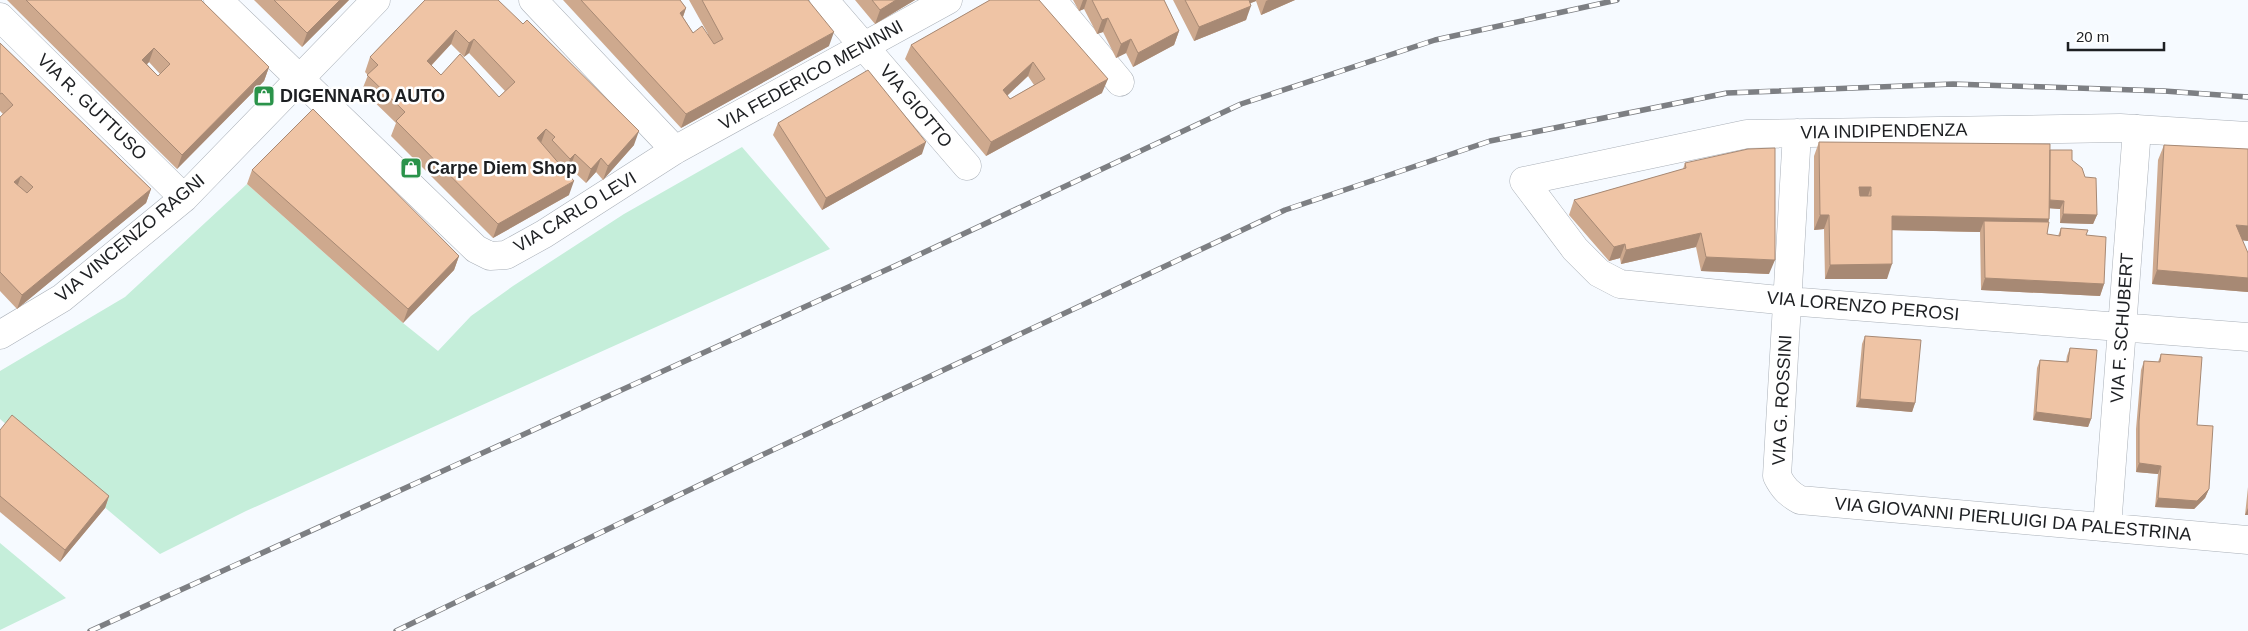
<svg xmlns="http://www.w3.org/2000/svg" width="2248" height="631" viewBox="0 0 2248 631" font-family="Arial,sans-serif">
<rect width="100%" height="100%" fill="#f6faff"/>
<path fill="#c5eeda" d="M 742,147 L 830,249 L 246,511 L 160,554 L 0,419 L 0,371 L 125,297 L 247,184 L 403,323 L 438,351 L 471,316 L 513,286 L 624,214 Z
M 0,543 L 66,598 L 0,630 Z"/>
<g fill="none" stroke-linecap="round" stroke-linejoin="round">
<g stroke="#aab0b8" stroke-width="29">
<path id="street" d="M 218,0 L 476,249 L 490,256 L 506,255 L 544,234 L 675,150 L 948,0
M 533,0 L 675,150
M 824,0 L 967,166
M 1052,0 L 1120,82
M 0,17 L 184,198
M 1797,133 L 1777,476 C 1783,488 1789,494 1800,500 L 2248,540
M 2248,136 L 2120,128 L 1747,134 L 1524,181 L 1575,249 L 1599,273 L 1620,284 L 1788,301 L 2248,337
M 0,335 L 62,298 L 184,198 L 376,0
M 2107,527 L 2137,129"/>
</g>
<use href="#street" stroke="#fff" stroke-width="28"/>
<g stroke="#7d7f83" stroke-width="5.5">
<path id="rail" d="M 90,631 L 897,265 L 1241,104 L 1435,40 L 1617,0
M 396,631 L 760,456 L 1285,210 L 1490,141 L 1727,93 L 1953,84 L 2164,91 L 2248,97"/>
</g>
<use href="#rail" stroke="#fff" stroke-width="4" stroke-dasharray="11" stroke-linecap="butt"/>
</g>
<path fill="#cea98e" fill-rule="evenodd" d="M 7,0 L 201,0 L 269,67 L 264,81 L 177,169 ZM 149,62 L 160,74 L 158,76 L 147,64 Z
M 254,0 L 349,0 L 302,47 Z
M 425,0 L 634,145 L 603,180 L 596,172 L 586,183 L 570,168 L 566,172 L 569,195 L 493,238 L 391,136 L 396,123 L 362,90 L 368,75 L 365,72 L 370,57 ZM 451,44 L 464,57 L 469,53 L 505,91 L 499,97 L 441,75 L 431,66 Z
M 563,0 L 680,0 L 686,8 L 683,17 L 693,33 L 708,34 L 689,0 L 808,0 L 829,46 L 681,128 Z
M 855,0 L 915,0 L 875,24 Z
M 990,0 L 1102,93 L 986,156 L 905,59 L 911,45 ZM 1028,76 L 1034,85 L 1010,99 L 1007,96 Z
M 1073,0 L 1164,0 L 1179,31 L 1174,45 L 1133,67 L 1126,53 L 1116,58 L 1103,32 L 1097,34 L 1084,9 L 1079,11 Z
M 1173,0 L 1295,0 L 1261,15 L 1256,1 L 1250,3 L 1246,20 L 1194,41 Z
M 0,43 L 151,189 L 146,203 L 17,309 L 0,291 L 0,117 L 3,114 L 0,111 Z
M 778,123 L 922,154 L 822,210 L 773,135 Z
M 1819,142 L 2050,150 L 2072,160 L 2097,215 L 2093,224 L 2060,223 L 2060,209 L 2050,208 L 2049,219 L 2047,234 L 2058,236 L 2061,228 L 2086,235 L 2104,284 L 2100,296 L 1981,290 L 1980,232 L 1892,230 L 1887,279 L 1825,279 L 1824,229 L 1814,230 L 1814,156 Z
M 2164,145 L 2248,241 L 2242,240 L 2248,253 L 2248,292 L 2152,284 L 2158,160 Z
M 1685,163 L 1769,274 L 1701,271 L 1696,247 L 1621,264 L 1620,258 L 1609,261 L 1569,215 L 1574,200 L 1683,169 Z
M 252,170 L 459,256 L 454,270 L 403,323 L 247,184 Z
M 1865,336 L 1915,403 L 1912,412 L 1856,407 L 1862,344 Z
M 2070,348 L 2091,419 L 2088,427 L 2033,420 L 2037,368 L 2040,360 L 2066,362 L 2067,356 Z
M 2161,354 L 2197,425 L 2209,489 L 2205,498 L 2194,509 L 2155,507 L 2158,474 L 2136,472 L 2136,429 L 2141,370 L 2144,361 L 2158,362 Z
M 0,430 L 109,496 L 105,508 L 60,562 L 0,512 Z
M 2248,487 L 2248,515 L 2245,515 Z"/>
<path fill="#a78974" d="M 340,0 L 349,0 L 302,47 L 307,33 Z
M 896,0 L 915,0 L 875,24 L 880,10 Z
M 1083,0 L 1087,0 L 1084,9 L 1079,11 Z
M 1243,0 L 1256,0 L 1256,1 L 1241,7 Z
M 1268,0 L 1295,0 L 1261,15 L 1266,1 Z
M 1251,6 L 1246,20 L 1194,41 L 1199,27 Z
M 686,8 L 681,22 L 680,13 Z
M 1108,18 L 1103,32 L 1097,34 L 1102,20 Z
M 456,30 L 451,44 L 422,75 L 427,61 Z
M 1179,31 L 1174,45 L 1133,67 L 1138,53 Z
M 834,32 L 829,46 L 681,128 L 686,114 Z
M 474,39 L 469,53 L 464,57 L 469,43 Z
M 1131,39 L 1126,53 L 1116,58 L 1121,44 Z
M 154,48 L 149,62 L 137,74 L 142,60 Z
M 1033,62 L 1028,76 L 998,104 L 1003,90 Z
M 269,67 L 264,81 L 177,169 L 182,155 Z
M 1108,79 L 1102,93 L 986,156 L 991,142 Z
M 546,129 L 541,143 L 537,138 Z
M 639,131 L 634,145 L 603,180 L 608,166 Z
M 926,142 L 922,154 L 822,210 L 826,198 Z
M 575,154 L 570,168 L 565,173 L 570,159 Z
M 601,158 L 596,172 L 586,183 L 591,169 Z
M 21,176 L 16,190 L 14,182 Z
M 574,181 L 569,195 L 493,238 L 498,224 Z
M 1859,187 L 1871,187 L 1866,202 L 1854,202 Z
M 151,189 L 146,203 L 17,309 L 22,295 Z
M 2047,200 L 2064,201 L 2060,209 L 2044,208 Z
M 2063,214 L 2097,215 L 2093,224 L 2060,223 Z
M 1820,215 L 1829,215 L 1824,229 L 1814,230 Z
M 1892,216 L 2049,219 L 2044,233 L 1984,221 L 1980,232 L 1886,230 Z
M 2236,225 L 2248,226 L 2248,241 L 2231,239 Z
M 1701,233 L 1696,247 L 1621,264 L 1626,250 Z
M 1625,244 L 1620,258 L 1609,261 L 1614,247 Z
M 459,256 L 454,270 L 403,323 L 408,309 Z
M 1706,257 L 1775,260 L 1769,274 L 1701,271 Z
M 1892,264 L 1887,279 L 1825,279 L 1830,265 Z
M 2157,270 L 2248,278 L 2248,292 L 2152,284 Z
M 1985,278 L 2104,284 L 2100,296 L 1981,290 Z
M 1860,399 L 1915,403 L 1912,412 L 1856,407 Z
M 2036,412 L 2091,419 L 2088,427 L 2033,420 Z
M 2139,463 L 2161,466 L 2158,474 L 2136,472 Z
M 2209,489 L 2205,498 L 2194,509 L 2155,507 L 2158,498 Z
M 109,496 L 105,508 L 60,562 L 65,550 Z
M 2248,508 L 2248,515 L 2245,515 Z"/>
<path fill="#efc4a5" stroke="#a78974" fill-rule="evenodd" d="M 26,0 L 201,0 L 269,67 L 182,155 ZM 154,48 L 170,64 L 158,76 L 142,60 Z
M 274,0 L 340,0 L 307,33 Z
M 425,0 L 498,0 L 523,24 L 527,20 L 639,131 L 608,166 L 601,158 L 591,169 L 575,154 L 570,159 L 552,140 L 555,137 L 546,129 L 537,138 L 574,181 L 498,224 L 396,121 L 405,112 L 367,75 L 378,65 L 370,57 ZM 456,30 L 469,43 L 474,39 L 515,82 L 499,97 L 460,54 L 441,75 L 427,61 Z
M 581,0 L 680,0 L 686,8 L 680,13 L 693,33 L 702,26 L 714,44 L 723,39 L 702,0 L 808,0 L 834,32 L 686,114 Z
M 872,0 L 896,0 L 880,10 Z
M 990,0 L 1039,0 L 1108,79 L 991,142 L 911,45 ZM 1033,62 L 1045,79 L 1010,99 L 1003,90 Z
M 1092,0 L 1164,0 L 1179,31 L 1138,53 L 1131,39 L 1121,44 L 1108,18 L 1102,20 Z
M 1185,0 L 1249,0 L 1251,6 L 1199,27 Z
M 0,43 L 151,189 L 22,295 L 0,272 L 0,117 L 13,105 L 2,93 L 0,94 ZM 21,176 L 33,187 L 27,193 L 14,182 Z
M 868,70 L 926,142 L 826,198 L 778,123 Z
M 313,109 L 459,256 L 408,309 L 252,170 Z
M 1819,142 L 2050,144 L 2049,219 L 1892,216 L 1892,264 L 1830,265 L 1829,215 L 1820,215 ZM 1859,187 L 1871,187 L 1871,196 L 1860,196 Z
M 2164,145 L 2248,149 L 2248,226 L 2236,225 L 2248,253 L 2248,278 L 2157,270 Z
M 1775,148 L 1775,260 L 1706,257 L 1701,233 L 1626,250 L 1625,244 L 1614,247 L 1574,200 L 1686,168 L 1685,163 L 1748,149 Z
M 2050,150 L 2072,150 L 2072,160 L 2082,168 L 2085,177 L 2096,178 L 2097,215 L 2063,214 L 2064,201 L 2050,200 Z
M 1984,221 L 2049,222 L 2047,234 L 2060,236 L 2061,228 L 2088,230 L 2086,235 L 2106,237 L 2104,284 L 1985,278 Z
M 1865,336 L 1921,340 L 1915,403 L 1860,399 Z
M 2070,348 L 2097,350 L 2091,419 L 2036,412 L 2040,360 L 2068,362 Z
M 2161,354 L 2202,357 L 2197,425 L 2213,426 L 2209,489 L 2197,501 L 2158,498 L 2161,466 L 2139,463 L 2139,421 L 2144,361 L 2160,362 Z
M 12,415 L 109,496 L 65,550 L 0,496 L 0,430 Z"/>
<defs>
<g id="shop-square" transform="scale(1.125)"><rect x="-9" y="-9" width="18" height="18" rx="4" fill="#2a934a" stroke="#fff"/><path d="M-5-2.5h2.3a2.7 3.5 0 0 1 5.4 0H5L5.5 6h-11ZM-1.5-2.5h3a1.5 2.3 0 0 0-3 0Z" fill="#fff"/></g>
</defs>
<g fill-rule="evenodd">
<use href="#shop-square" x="264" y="96"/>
<use href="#shop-square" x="411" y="168"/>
</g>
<g text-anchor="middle" stroke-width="5" stroke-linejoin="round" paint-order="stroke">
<g font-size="18" fill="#1d1f22" stroke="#fff">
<text transform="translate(811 75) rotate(-29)" y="6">VIA FEDERICO MENINNI</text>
<text transform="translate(916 106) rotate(50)" y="6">VIA GIOTTO</text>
<text transform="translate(92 107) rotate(44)" y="6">VIA R. GUTTUSO</text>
<text transform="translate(1884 131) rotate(-1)" y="6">VIA INDIPENDENZA</text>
<text transform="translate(575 212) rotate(-31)" y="6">VIA CARLO LEVI</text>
<text transform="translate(130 238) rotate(-40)" y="6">VIA VINCENZO RAGNI</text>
<text transform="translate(1863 306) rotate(5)" y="6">VIA LORENZO PEROSI</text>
<text transform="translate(2122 328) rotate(-86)" y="6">VIA F. SCHUBERT</text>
<text transform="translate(1782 400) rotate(-87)" y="6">VIA G. ROSSINI</text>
<text transform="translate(2013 519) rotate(5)" y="6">VIA GIOVANNI PIERLUIGI DA PALESTRINA</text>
</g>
<g font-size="18" font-weight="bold" fill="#1d1f22" stroke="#fff" text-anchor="start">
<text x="280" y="102">DIGENNARO AUTO</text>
<text x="427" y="174">Carpe Diem Shop</text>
</g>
</g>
<path d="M2068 42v8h96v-8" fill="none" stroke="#1d1f22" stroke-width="2.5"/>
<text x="2076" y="42" font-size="15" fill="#1d1f22" stroke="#ffffff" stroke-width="4" paint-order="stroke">20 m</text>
</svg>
